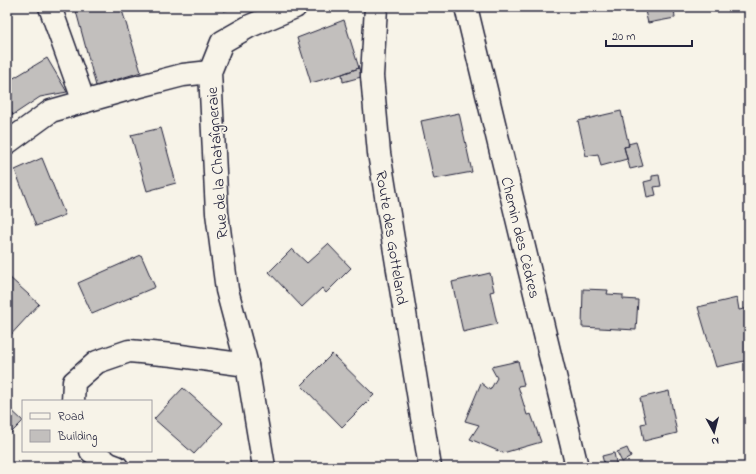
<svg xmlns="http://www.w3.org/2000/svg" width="756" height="474" viewBox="0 0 756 474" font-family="'Indie Flower',sans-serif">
<rect width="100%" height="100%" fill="#f7f3e8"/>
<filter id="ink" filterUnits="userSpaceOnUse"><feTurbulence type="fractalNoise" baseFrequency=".025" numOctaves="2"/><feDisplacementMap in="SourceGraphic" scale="8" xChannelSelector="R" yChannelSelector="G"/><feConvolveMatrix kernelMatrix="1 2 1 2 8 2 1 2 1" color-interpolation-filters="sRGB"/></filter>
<g filter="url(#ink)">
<path fill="#c2bfbd" stroke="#22223b" d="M 94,7 L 121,7 L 141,72 L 96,86 L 76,11 Z
M 223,7 L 236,7 L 224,11 Z
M 644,7 L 674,7 L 675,18 L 648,23 Z
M 344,20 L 359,68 L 342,74 L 311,83 L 297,38 Z
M 47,58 L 67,92 L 40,97 L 13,115 L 7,105 L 7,82 Z
M 359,68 L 361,77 L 343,82 L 342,74 Z
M 7,105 L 13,115 L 7,121 Z
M 621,111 L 629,146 L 624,147 L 627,159 L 601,166 L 598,154 L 586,156 L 578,121 Z
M 459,113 L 472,172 L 434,179 L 421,121 Z
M 161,128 L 176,183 L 147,191 L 131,135 Z
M 636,142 L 643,166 L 630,169 L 624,147 L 629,146 L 628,144 Z
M 42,158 L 65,215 L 36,226 L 15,170 Z
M 659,175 L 661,186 L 654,187 L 656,195 L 647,197 L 644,182 L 652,180 L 652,176 Z
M 328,244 L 351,268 L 326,293 L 322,288 L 302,307 L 269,272 L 292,249 L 307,263 Z
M 141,255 L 155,287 L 92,314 L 78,283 Z
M 490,273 L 494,291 L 490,292 L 497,324 L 463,332 L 452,282 Z
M 7,276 L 8,276 L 39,304 L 7,339 Z
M 583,289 L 608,290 L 607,294 L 623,295 L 623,299 L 638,300 L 636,330 L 582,327 Z
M 737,298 L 739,310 L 749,308 L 749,360 L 716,367 L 698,307 Z
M 332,354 L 374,395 L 342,427 L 301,385 Z
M 518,361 L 524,385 L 518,386 L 527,415 L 531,414 L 541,442 L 503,453 L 470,439 L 479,425 L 465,421 L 481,383 L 490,390 L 497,378 L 491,367 Z
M 183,388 L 223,423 L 194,454 L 154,419 Z
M 669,391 L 677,433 L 644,441 L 641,424 L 646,423 L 640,398 Z
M 7,406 L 23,421 L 7,437 Z
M 627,448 L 631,457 L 622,462 L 617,452 Z
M 614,453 L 617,467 L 605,467 L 602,456 Z"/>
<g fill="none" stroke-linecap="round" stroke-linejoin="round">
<g stroke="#22223b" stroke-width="25">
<g id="minor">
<path d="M 50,7 L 84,102"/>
<path id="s1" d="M 376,7 L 372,76 L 379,153 L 430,467"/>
<path id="s2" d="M 466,7 L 577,467"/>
<path d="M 7,143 L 51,111 L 129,89 L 183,75 L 210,72"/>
<path d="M 73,401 L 74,382 L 97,362 L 129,351 L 173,355 L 247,365"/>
<path d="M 91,451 L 109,464 L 117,467"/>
<path d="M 264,467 L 247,365 L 227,290 L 217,213 L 210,72 L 222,42 L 250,26 L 295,7"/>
</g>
</g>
<use href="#minor" stroke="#f7f3e8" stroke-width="22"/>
</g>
</g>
<g text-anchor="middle" stroke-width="3.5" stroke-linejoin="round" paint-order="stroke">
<g font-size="16" fill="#22223b" stroke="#f7f3e8">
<text transform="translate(216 163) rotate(-94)" y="6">Rue de la Chataîgneraie</text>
<text dy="6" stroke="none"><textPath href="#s2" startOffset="237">Chemin des Cèdres</textPath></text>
<text dy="6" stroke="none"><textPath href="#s1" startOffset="232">Route des Gotteland</textPath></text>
</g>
</g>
<rect width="756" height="474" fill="none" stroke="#f7f3e8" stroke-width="24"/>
<rect x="12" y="12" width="732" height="450" fill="none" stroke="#22223b" stroke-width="1.5" filter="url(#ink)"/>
<rect x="22" y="400" width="130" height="52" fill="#f7f3e8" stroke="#a29fa3"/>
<rect x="30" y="413" width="20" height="6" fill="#f7f3e8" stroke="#a29fa3"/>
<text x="58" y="420" font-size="12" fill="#22223b">Road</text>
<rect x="30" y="430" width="20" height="12" fill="#c2bfbd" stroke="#a29fa3"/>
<text x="58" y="440" font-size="12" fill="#22223b">Building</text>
<g transform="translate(714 432) rotate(173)" stroke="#f7f3e8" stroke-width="3" paint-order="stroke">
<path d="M0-3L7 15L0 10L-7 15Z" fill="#22223b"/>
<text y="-6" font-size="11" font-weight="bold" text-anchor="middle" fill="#22223b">N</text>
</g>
<path d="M606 40v6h86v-6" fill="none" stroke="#22223b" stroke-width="2"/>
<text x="612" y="40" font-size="12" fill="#22223b" stroke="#f7f3e8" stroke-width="3" paint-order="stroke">20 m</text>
</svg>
